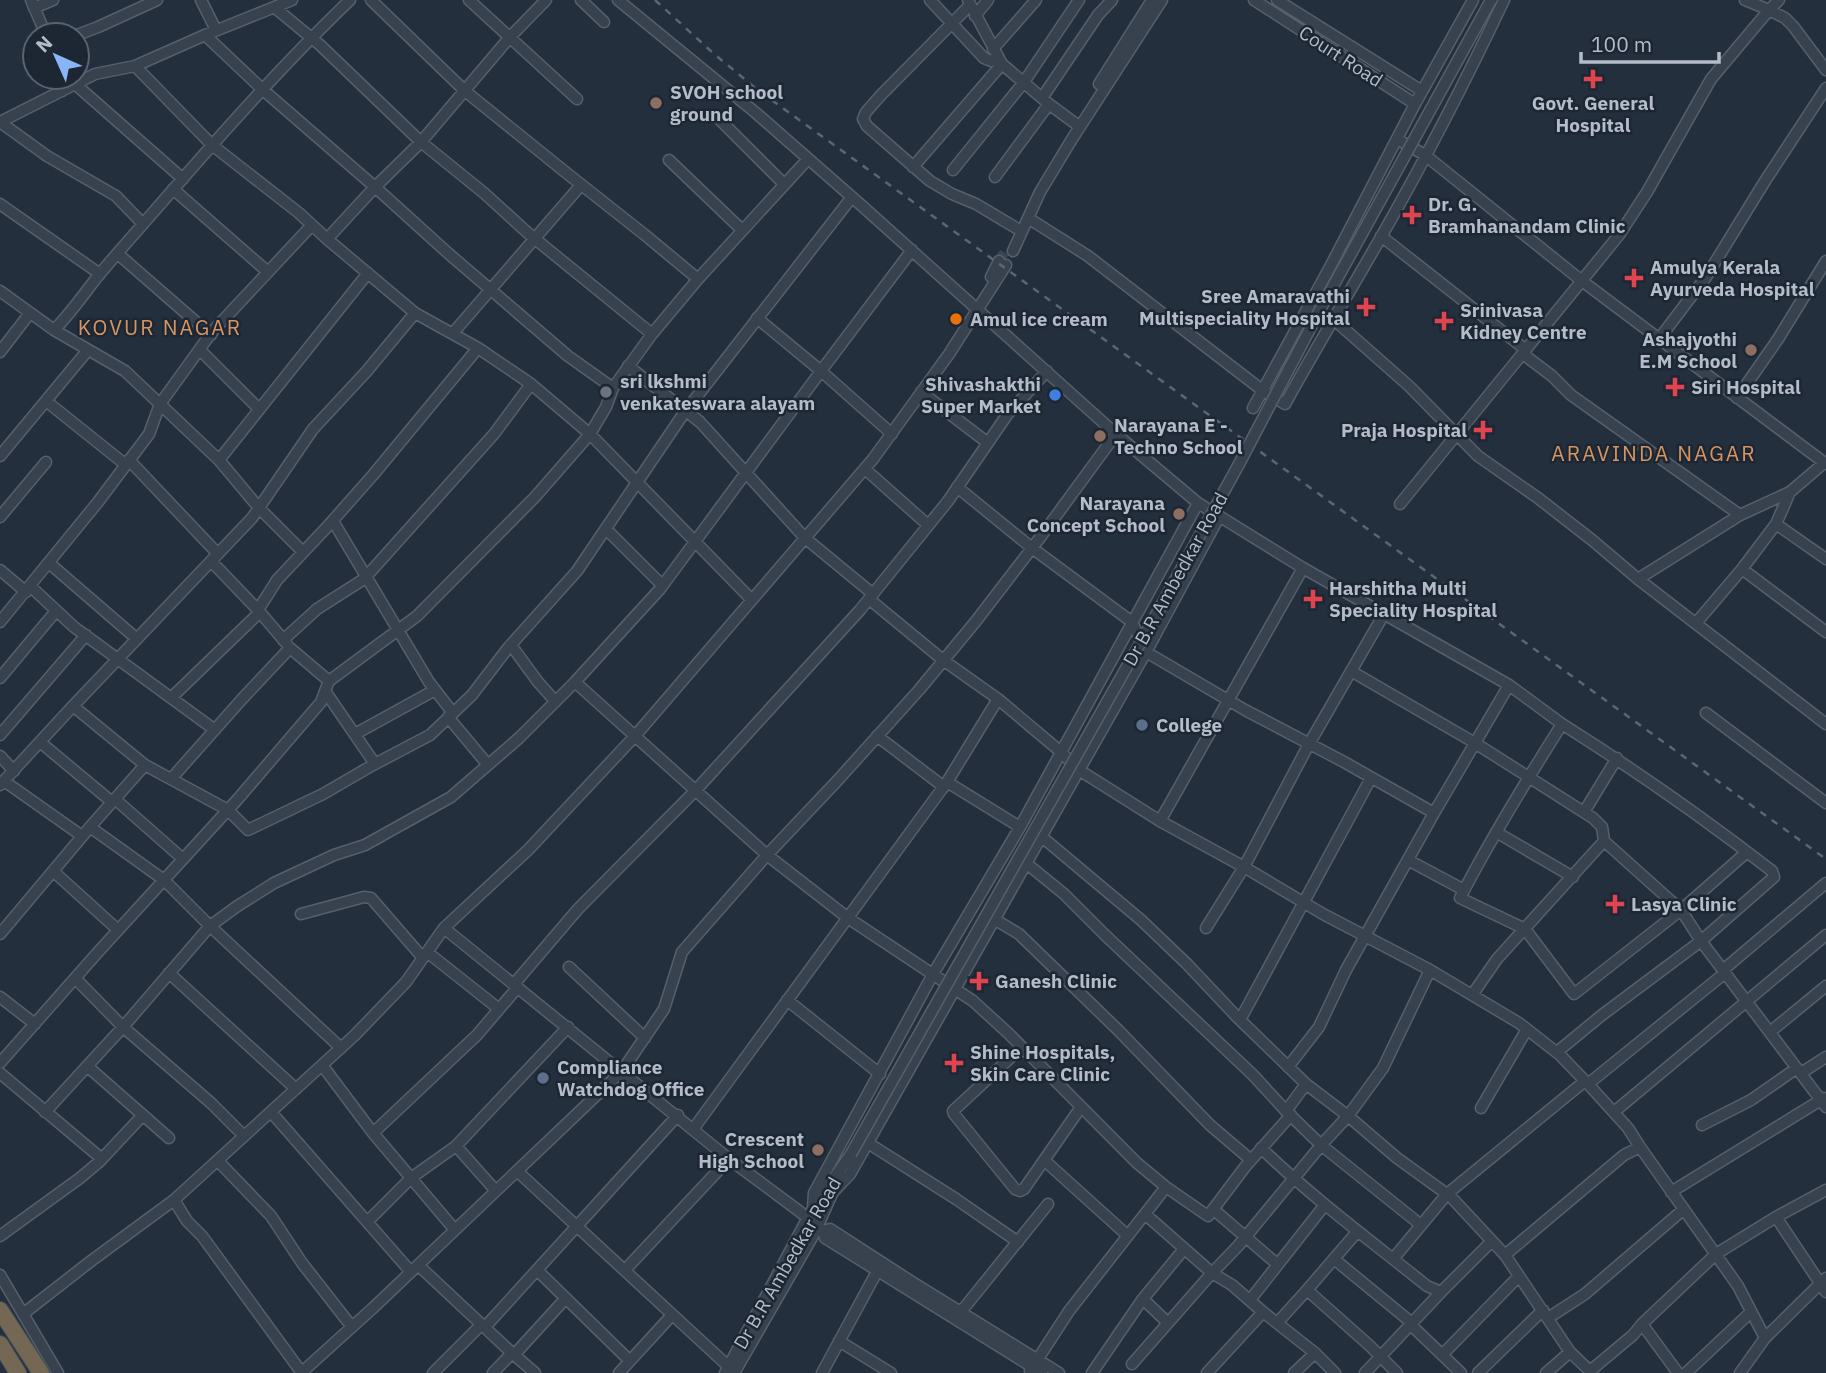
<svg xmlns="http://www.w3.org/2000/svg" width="1826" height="1373" viewBox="0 0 1826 1373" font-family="'IBM Plex Sans',sans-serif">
<rect width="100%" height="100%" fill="#242f3e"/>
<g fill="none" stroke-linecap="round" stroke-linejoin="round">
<path stroke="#3a4453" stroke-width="10" stroke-dasharray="10 5" stroke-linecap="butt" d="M 999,261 L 1007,248"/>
<g stroke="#565f6c" stroke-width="13">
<path id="minor" d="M 31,0 L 46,35
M 201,0 L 216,30
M 371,0 L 465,91 L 564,171 L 645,235 L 698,279
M 469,0 L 577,99
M 581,0 L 604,22
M 618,0 L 756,113 L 861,205 L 1116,434 L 1198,503 L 1303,568 L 1509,685 L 1434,813
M 930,0 L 984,58 L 991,61 L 997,58
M 968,0 L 1002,64 L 1049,104 L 1080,127
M 1254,0 L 1415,104
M 1277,0 L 1422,91
M 1745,0 L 1769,10 L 1779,0
M 970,5 L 881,95 L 866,112 L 863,119 L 867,126 L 930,181 L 952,194 L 976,204 L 1016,228
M 274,7 L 320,45 L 421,142 L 484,193 L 529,234 L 652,334
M 34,8 L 53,0
M 975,16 L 988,0
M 77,35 L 98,27 L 157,0
M 205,35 L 262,89 L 375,187 L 449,254 L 568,356 L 613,388
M 993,49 L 1036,0
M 135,66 L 212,145 L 299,213 L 327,239 L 415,313 L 478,348 L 531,384 L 590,434 L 751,599
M 58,77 L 62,91
M 75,84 L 183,179
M 1099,84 L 1152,0
M 1042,98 L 1098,15 L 1112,0
M 717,117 L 784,184
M 0,122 L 95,74 L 135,66 L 205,35 L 292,0
M 0,122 L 47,156 L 116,196 L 143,224
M 1397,139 L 1425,155 L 1582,281 L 1826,464
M 669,160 L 742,230
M 913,167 L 1002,64
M 953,170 L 1024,82 L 1079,0
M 995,177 L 1049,104
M 173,189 L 268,272
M 0,204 L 100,274
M 1028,218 L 1088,256 L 1262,390 L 1285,404 C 1316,348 1349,293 1381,237 C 1425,160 1466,80 1504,0
M 1381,236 L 1526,350
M 327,239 L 375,187 L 421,142 L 510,37 L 546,0
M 1013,251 L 1040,192 L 1072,139 L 1162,0
M 118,254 L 211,335
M 991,277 L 999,261
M 0,291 L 54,330 L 125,371 L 219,460 L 368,273
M 757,318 L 821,371 L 892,434
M 1332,318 L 1409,386 L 1478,456 L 1538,498 L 1592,540 L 1638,579
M 54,330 C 71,313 83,295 98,276 C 113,258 128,241 143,224 C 210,147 277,70 350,0
M 453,333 L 581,185
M 1659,339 L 1706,277 L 1765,181 L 1826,88
M 200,350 L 259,409
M 0,352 L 30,313
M 1523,354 L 1552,376 L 1571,395 L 1740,515
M 628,366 L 700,422 L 805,538 L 873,594
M 921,392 L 988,443
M 1737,398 L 1778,339 L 1826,261
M 46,401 L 126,465
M 1253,408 L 1330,267 L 1415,104 L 1473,0
M 0,456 L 88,350
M 129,460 L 218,554
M 219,460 L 259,508 L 303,552
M 1824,463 L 1790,492 L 1740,515 L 1638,579 L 1826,724
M 865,469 L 928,525
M 957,487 L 1032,548 L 1132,622 L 1146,652 L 1245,710 L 1344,762 L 1434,813 L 1346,970 L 1319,1027 L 1288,1067
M 1400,504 L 1619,235 L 1647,192 L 1711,79 L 1769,10 L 1785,18 L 1793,26 L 1826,70
M 0,517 L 46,462
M 333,521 L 429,682 L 453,713
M 1776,524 L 1826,559
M 606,529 L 662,585
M 211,561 L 258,610 L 287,644
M 49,563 L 137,639
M 1742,569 L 1826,632
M 0,570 L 26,592
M 30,586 L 74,627 L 215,730
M 258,610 L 277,580 L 327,527 L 373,475 L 478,348
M 0,622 L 98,502 L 149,434 L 160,404 L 212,332 L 312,225
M 1696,623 L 1742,569 L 1776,524 L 1790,492
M 283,640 L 317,609 L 364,579 L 494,434 L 531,384
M 511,645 L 538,682 L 555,701
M 1351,671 L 1475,743 L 1593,818 L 1602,827 L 1604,841
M 0,678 L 56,611
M 575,682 L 767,855 L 848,918 L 973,1001 L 1008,1033 L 1137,1163 L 1166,1187
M 1509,685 L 1562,724
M 325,691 L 375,764
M 171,698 L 260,612
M 998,699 L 1061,752 L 1079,770 L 1160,821 L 1244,867 L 1323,914 L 1430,970 L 1519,1023 L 1560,1055 L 1588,1084 L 1628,1128 L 1640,1147 L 1738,1286 L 1765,1338
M 73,706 L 145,765
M 1706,713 L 1826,803
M 448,717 L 488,765
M 1562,724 C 1635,770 1705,819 1772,871 L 1774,877 L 1701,941 L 1681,910 L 1574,994 L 1525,929 L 1460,898 C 1491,838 1526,781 1562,724 Z
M 355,734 L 435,690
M 0,735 L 86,635
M 877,736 L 944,787
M 40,742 L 112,802
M 0,756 L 14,771
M 171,779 L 242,699 L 290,648 L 329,681
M 4,781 L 82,836
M 947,782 L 1020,827
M 0,785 L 73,706 L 252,518 L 313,429 L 366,372 L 415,313
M 115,799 L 183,859
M 1584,812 L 1617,758
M 1160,821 L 1303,568
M 90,827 L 164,880 L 210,926 L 341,1048
M 1496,832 L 1573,877
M 1042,837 L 1141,920 L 1187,964 L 1237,1017 L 1306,1084
M 1408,860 L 1464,890
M 1026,863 L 1064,894 L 1105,935 L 1253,1075 L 1286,1111 L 1306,1084 L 1348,1116 L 1397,1158 L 1451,1197 L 1505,1255
M 53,871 L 118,930
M 301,914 L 364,897 L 371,898 L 423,958
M 994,919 L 1019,934 L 1118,1030 L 1210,1125 L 1251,1160
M 444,928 L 729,1159 L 799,1211 L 823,1231 L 825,1238 L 1042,1373
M 1206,928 L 1244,867 L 1309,744 L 1384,614
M 0,934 L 90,827 L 145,765 L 228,810 L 248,830 L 323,794 L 373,765 L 430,735 L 472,695 L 508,648 L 577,571 L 684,413 L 852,197
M 427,952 L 499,1009
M 569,967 L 645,1038
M 1723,970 L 1826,883
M 169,973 L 296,1089
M 75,978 L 123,1027 L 210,926 L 236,907 L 274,883 L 334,855 L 365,845 L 451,797 L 519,738 L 575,682 L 660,589 L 821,371 L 912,250
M 514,984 L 578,909 L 695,791 L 860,610 L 948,501 L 1007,415 L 1047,371
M 1472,995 L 1497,959 L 1604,841 L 1681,910 L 1747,852
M 0,997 L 35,1024
M 787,1000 L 880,1074
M 1240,1020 L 1371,778
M 1770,1032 L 1826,986
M 1022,1047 L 953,1111 L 954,1114 L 1015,1189 L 1020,1191 L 1024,1189 L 1081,1107
M 1557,1052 L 1602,1015 L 1701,941 L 1826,1107
M 0,1063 L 99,951 L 237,800 L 321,702 L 329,681 L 417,616 L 535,497 L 590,434 L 606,407 L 613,388 L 652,334 L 698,279 L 808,159
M 322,1065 L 373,1133 L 455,1230
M 87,1066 L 169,1138
M 0,1073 L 102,1159
M 1801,1073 L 1826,1057
M 1588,1084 L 1725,973
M 1481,1108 L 1527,1029
M 1286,1111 L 1321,1145 L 1421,1225
M 45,1112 L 123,1027 L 211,1103 L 244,1136
M 271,1112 L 411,1272
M 1614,1112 L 1826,935
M 1702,1125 L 1751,1100 L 1797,1068
M 694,1128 L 947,782 L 998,699 L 943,660 L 869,599
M 373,1133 L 477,1035 L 518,987
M 868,1143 L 956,1199 L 1018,1242
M 456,1146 L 496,1191
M 1261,1148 C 1314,1199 1371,1241 1427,1286 L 1441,1292 L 1365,1373
M 1044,1160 L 1127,1235
M 218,1161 L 271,1216 L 302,1263 L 352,1327
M 517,1171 L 728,1366
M 834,1191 L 850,1174 L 1146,652 L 1219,517
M 1671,1192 L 1824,1098
M 174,1200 L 187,1221 L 202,1236 L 302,1373
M 813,1208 L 814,1193 L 933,974 L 1020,827 L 1198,503
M 1213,1209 L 1277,1264
M 1776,1217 L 1826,1190
M 367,1222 L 411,1178 L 456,1146 L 568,1027
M 823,1231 L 830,1229 L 912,1282 L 1059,1373
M 0,1236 L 80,1178 L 99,1162 L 143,1115
M 1334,1259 L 1412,1323
M 1393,1259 L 1447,1194 L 1585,1081
M 418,1265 L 512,1353 L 493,1373
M 537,1270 L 630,1361
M 625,1270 L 729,1159
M 0,1275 L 58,1373
M 1307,1290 L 1357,1232
M 1441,1292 L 1492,1241
M 1143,1299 L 1168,1323
M 1250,1300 L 1324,1206
M 1263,1312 L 1232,1285 L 1212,1273 L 1238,1246 L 1323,1143 L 1348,1116 L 1383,1068 L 1430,970
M 960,1313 L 1048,1204
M 23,1314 L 91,1261 L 174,1200 L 355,1035 L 406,982 L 444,928 L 528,850 L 635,736 L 873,459 L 949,354 L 1006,265
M 1548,1318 L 1585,1294 L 1684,1209
M 1277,1323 L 1307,1290 L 1370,1346 L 1397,1373
M 1642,1324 L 1678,1373
M 1411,1325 L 1461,1373
M 485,1327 L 678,1115
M 839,1341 L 891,1373
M 1570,1352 L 1590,1371 L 1633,1335 L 1642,1324 L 1716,1254 L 1776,1217 L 1826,1292
M 512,1353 L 535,1373
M 1315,1353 L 1335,1373
M 514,1355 L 566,1298
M 1442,1355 L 1519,1276
M 1132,1364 L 1212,1273 L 1145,1214
M 1030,1371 L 1069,1311 L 1166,1187 L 1208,1216 L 1245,1167 L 1291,1115
M 301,1373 L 373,1308 L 622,1071 L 664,1009 L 682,952 L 767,855 L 837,781 L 919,690 L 976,621 L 1042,535 L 1116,434
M 433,1373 L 482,1324
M 619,1373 L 672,1315
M 725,1373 L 813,1208 L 851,1154
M 734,1373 L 814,1234 L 836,1185
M 822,1373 L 879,1268
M 1092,1373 L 1142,1300 L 1184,1249
M 1207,1373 L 1263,1312 L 1315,1353 L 1294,1373
M 1478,1373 L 1543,1310
M 1546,1373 L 1570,1352 L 1505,1255 L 1624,1155 L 1640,1147
M 1686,1373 L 1751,1312
M 1740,1373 L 1765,1338 L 1826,1278"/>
</g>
<g stroke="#434c59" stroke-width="18">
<path id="highway" d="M 0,1310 L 41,1373
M 0,1344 L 18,1373"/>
</g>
<use href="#minor" stroke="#38414e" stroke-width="10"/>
<use href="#highway" stroke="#746855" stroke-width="16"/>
<path stroke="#5a6575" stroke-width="2.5" stroke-dasharray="7 7" stroke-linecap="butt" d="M 655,0 L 713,53 L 759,91 L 1826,859"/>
<g stroke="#565f6c" stroke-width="13" stroke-linecap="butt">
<path id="minor-bridge" d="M 851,1154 L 1146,633 L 1239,464 L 1321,308 L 1491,0"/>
</g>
<use href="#minor-bridge" stroke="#38414e" stroke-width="10"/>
</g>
<g fill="#e0444e" stroke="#1d2633" stroke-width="2.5">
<path d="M1589.5 68.5h7v7h7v7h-7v7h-7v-7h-7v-7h7z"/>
<path d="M1408.5 204.5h7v7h7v7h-7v7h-7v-7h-7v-7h7z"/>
<path d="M1630.5 267.5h7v7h7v7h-7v7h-7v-7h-7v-7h7z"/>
<path d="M1362.5 296.5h7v7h7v7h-7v7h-7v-7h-7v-7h7z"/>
<path d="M1440.5 310.5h7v7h7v7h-7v7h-7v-7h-7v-7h7z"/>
<path d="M1671.5 376.5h7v7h7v7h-7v7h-7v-7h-7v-7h7z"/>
<path d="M1479.5 419.5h7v7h7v7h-7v7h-7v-7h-7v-7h7z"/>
<path d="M1309.5 588.5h7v7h7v7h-7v7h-7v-7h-7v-7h7z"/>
<path d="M1611.5 893.5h7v7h7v7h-7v7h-7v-7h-7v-7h7z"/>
<path d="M975.5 970.5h7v7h7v7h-7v7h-7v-7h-7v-7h7z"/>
<path d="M950.5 1052.5h7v7h7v7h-7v7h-7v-7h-7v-7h7z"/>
</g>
<g fill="#8d6e63" stroke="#1d2633" stroke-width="2.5">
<circle cx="656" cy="103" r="7"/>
<circle cx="1751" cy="350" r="7"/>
<circle cx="1100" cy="436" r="7"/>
<circle cx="1179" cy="514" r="7"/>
<circle cx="818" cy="1150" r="7"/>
</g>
<circle fill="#e8710a" stroke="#1d2633" stroke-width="2.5" cx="956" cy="319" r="7"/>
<circle fill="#6b7280" stroke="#1d2633" stroke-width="2.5" cx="606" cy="392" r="7"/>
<circle fill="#3f7fe0" stroke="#1d2633" stroke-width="2.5" cx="1055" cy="395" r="7"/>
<g fill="#5c6f8a" stroke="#1d2633" stroke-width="2.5">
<circle cx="1142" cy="725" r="7"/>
<circle cx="543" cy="1078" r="7"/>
</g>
<g text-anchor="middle" stroke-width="5" stroke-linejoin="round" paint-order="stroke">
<g font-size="19" fill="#b4bcc9" stroke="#1d2633">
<text transform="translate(1341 56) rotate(33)" y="7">Court Road</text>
<text transform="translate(1175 579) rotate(-61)" y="7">Dr B.R Ambedkar Road</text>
<text transform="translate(787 1263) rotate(-60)" y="7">Dr B.R Ambedkar Road</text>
</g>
<g font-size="19" font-weight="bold" fill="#b4bcc9" stroke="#1d2633" text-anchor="start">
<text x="670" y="99">SVOH school<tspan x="670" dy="22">ground</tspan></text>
<text x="1593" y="110" text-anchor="middle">Govt. General<tspan x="1593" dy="22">Hospital</tspan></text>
<text x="1428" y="211">Dr. G.<tspan x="1428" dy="22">Bramhanandam Clinic</tspan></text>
<text x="1650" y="274">Amulya Kerala<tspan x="1650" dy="22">Ayurveda Hospital</tspan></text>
<text x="1350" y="303" text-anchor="end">Sree Amaravathi<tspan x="1350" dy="22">Multispeciality Hospital</tspan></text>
<text x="1460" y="317">Srinivasa<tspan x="1460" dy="22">Kidney Centre</tspan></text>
<text x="970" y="326">Amul ice cream</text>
<text x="1737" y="346" text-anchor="end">Ashajyothi<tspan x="1737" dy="22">E.M School</tspan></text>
<text x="620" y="388">sri lkshmi<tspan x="620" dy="22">venkateswara alayam</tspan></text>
<text x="1041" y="391" text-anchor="end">Shivashakthi<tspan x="1041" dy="22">Super Market</tspan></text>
<text x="1691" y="394">Siri Hospital</text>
<text x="1114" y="432">Narayana E -<tspan x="1114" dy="22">Techno School</tspan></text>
<text x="1467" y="437" text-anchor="end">Praja Hospital</text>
<text x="1165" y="510" text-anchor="end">Narayana<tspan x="1165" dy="22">Concept School</tspan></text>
<text x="1329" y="595">Harshitha Multi<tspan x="1329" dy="22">Speciality Hospital</tspan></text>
<text x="1156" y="732">College</text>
<text x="1631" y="911">Lasya Clinic</text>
<text x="995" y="988">Ganesh Clinic</text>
<text x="970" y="1059">Shine Hospitals,<tspan x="970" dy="22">Skin Care Clinic</tspan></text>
<text x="557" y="1074">Compliance<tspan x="557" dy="22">Watchdog Office</tspan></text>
<text x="804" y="1146" text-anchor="end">Crescent<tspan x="804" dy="22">High School</tspan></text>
</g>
<g font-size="21" letter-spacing="2" fill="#d59563" stroke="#1d2633">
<text x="160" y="335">KOVUR NAGAR</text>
<text x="1654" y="461">ARAVINDA NAGAR</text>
</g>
</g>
<g transform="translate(56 56) rotate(315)"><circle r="33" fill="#1d2633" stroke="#59626f" stroke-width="2"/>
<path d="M0-5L12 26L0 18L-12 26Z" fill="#8ab4f8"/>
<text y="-10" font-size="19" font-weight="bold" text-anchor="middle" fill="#b4bcc9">N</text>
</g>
<path d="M1581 52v10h138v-10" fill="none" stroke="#b4bcc9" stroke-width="3.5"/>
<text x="1591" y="52" font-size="21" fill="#b4bcc9" stroke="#1d2633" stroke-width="5" paint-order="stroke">100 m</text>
</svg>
